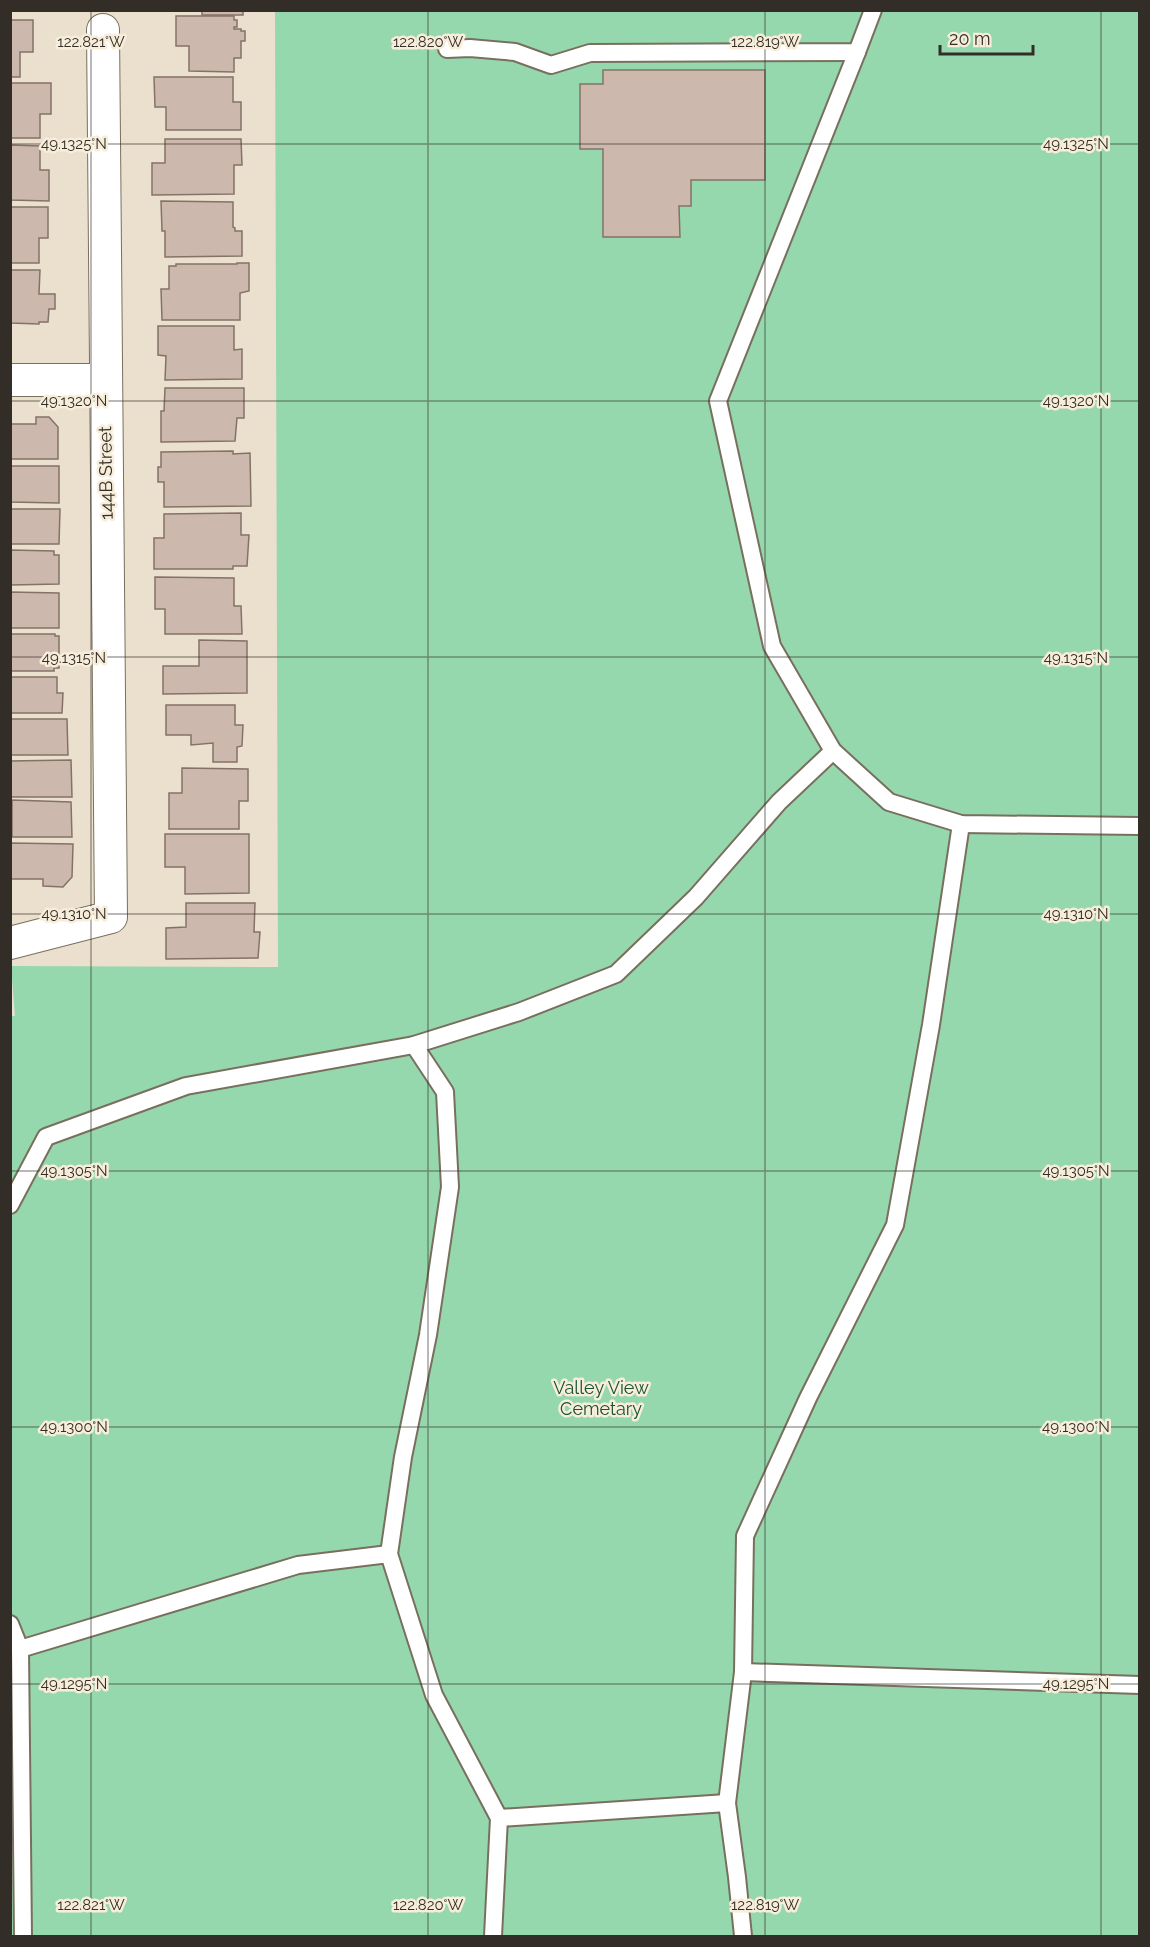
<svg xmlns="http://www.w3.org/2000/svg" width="1150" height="1947" viewBox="0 0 1150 1947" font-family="Raleway,sans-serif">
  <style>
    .green { fill: #96d8ae }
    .building { fill: #cdb8ae; stroke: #847268; stroke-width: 1.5 }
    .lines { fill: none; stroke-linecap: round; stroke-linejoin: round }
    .lane-casing { stroke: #786f5e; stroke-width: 20 }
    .street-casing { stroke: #786f5e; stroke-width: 34 }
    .lane { stroke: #fff; stroke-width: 16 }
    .street { stroke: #fff; stroke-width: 32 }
    .ticks { fill: none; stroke: #322e27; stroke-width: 1.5; stroke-opacity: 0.45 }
    .labels { text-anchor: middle; stroke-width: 5; stroke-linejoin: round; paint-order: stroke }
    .street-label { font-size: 18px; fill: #322e27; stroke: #f7edda }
    .park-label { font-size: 18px; fill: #145433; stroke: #f7edda }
    .ticks-label { font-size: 15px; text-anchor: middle; fill: #322e27; stroke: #f7edda; stroke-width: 5; stroke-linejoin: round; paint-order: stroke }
  </style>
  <rect width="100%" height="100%" fill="#eae0cd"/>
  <polygon class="green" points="275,11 1139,11 1139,1936 11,1936 10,1016 15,1016 11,966 278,967"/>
  <g class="building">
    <rect x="202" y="10" width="41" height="5"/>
    <polygon points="176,16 234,16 234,20 237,20 237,27 234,27 234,29 241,29 241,31 245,31 245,41 241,41 241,58 234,58 234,72 189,71 189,46 176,46"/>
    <polygon points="10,20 33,20 33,52 20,52 20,77 10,77"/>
    <polygon points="603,70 765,70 765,180 691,180 691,206 679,206 680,237 603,237 603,149 580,149 580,84 603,84"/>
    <polygon points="154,77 233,77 233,102 241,102 241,130 166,130 166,107 155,107"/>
    <polygon points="10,83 51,83 51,114 40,114 40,138 10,138"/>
    <polygon points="165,139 241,139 242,165 234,165 234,194 152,195 152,163 165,163"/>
    <polygon points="10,145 40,146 40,170 49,170 49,201 10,200"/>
    <polygon points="161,201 233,202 233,227 235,228 235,231 242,231 242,256 165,257 165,231 162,231"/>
    <polygon points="10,207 48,207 48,238 39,238 39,263 10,263"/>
    <polygon points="237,263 249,263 249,291 240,293 240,320 162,320 161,289 169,289 169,266 176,266 176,264 237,264"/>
    <polygon points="10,270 40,270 39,294 55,294 55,309 49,309 48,322 39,322 39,324 10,323"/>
    <polygon points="158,326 234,326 234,350 242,349 242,379 165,380 166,356 158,355"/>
    <polygon points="165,388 244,388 244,418 237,418 235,441 161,442 161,411 164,411"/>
    <polygon points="36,417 49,417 58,427 58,459 10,459 10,424 36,424"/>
    <polygon points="233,451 233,454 250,453 251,506 164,507 164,482 158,482 158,467 161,467 161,452"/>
    <polygon points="10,466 59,466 59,503 10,502"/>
    <polygon points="10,509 60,509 59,544 10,544"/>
    <polygon points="241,513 241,535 249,535 247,566 233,566 233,569 154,569 154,538 164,538 164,514"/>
    <polygon points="10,550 54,551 54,555 59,555 59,584 10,585"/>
    <polygon points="155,577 234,578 234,606 241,606 242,634 165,634 165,609 155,609"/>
    <polygon points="10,592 59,593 59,628 10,628"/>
    <polygon points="10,634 55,634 55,636 59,636 59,668 54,668 54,671 10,671"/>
    <polygon points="199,640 247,641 247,693 163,694 163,666 199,666"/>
    <polygon points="10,677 57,677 57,693 63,693 62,713 10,713"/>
    <polygon points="166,705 235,705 235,725 243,725 242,746 237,747 237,762 213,762 213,743 191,745 191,735 166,735"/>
    <polygon points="10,719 67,719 68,755 10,755"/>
    <polygon points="71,760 72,797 10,797 10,761"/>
    <polygon points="182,768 248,769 248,801 239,801 239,829 169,829 169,793 182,793"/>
    <polygon points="12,800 71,802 72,837 12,837"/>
    <polygon points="165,834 249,834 249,893 185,894 185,867 165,867"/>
    <polygon points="10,843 73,844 72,877 63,887 43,886 43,879 10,879"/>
    <polygon points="186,903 255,903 254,932 260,932 258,958 166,959 166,928 186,927"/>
  </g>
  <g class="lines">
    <defs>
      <g id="lane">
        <polyline points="447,49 470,48 515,52 551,65 590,53 857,52 873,10"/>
        <polyline points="857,52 718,401 772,646 833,751 889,802 961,824 1140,826"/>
        <polyline points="414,1045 445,1092 450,1187 428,1335 403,1457 389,1554 434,1695 499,1818 493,1936"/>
        <polyline points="10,1205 46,1137 186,1086 414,1045 519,1012 616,974 696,897 779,802 833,751"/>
        <polyline points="10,1624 20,1649 23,1936"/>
        <polyline points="20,1649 298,1565 389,1554"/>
        <polyline points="743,1672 1140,1685"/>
        <polyline points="499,1818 727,1803"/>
        <polyline points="743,1936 737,1877 727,1803 743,1672 745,1536 808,1398 895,1225 931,1025 961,824"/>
      </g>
      <g id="street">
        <polyline points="10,380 105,380"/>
        <polyline points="10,943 111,917 103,30"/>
      </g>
    </defs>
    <use href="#lane" class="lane-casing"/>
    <use href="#street" class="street-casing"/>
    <use href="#lane" class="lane"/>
    <use href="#street" class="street"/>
  </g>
  <path class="ticks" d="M91,10V1936M428,10V1936M765,10V1936M1101,10V1936M10,144H1140M10,401H1140M10,657H1140M10,914H1140M10,1171H1140M10,1427H1140M10,1684H1140"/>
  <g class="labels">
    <g class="street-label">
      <text transform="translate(106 473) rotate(-91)" y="6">144B Street</text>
    </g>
    <g class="park-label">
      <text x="601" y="1394">Valley View<tspan x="601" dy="21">Cemetary</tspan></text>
    </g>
  </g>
  <g class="ticks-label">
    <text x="91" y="47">122.821°W</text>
    <text x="428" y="47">122.820°W</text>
    <text x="765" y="47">122.819°W</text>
    <text x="74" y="149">49.1325°N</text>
    <text x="1076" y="149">49.1325°N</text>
    <text x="74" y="406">49.1320°N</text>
    <text x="1076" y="406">49.1320°N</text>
    <text x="74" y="663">49.1315°N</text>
    <text x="1076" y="663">49.1315°N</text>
    <text x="74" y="919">49.1310°N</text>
    <text x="1076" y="919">49.1310°N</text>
    <text x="74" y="1176">49.1305°N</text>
    <text x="1076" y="1176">49.1305°N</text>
    <text x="74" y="1432">49.1300°N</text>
    <text x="1076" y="1432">49.1300°N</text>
    <text x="74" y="1689">49.1295°N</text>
    <text x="1076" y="1689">49.1295°N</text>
    <text x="91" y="1910">122.821°W</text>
    <text x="428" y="1910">122.820°W</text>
    <text x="765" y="1910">122.819°W</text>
  </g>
  <rect width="1150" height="1947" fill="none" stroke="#322e27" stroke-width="24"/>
  <path d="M940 45v9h93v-9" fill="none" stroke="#322e27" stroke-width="3"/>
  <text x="949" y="45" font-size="18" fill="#322e27" stroke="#f7edda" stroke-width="4.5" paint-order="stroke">20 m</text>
</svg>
